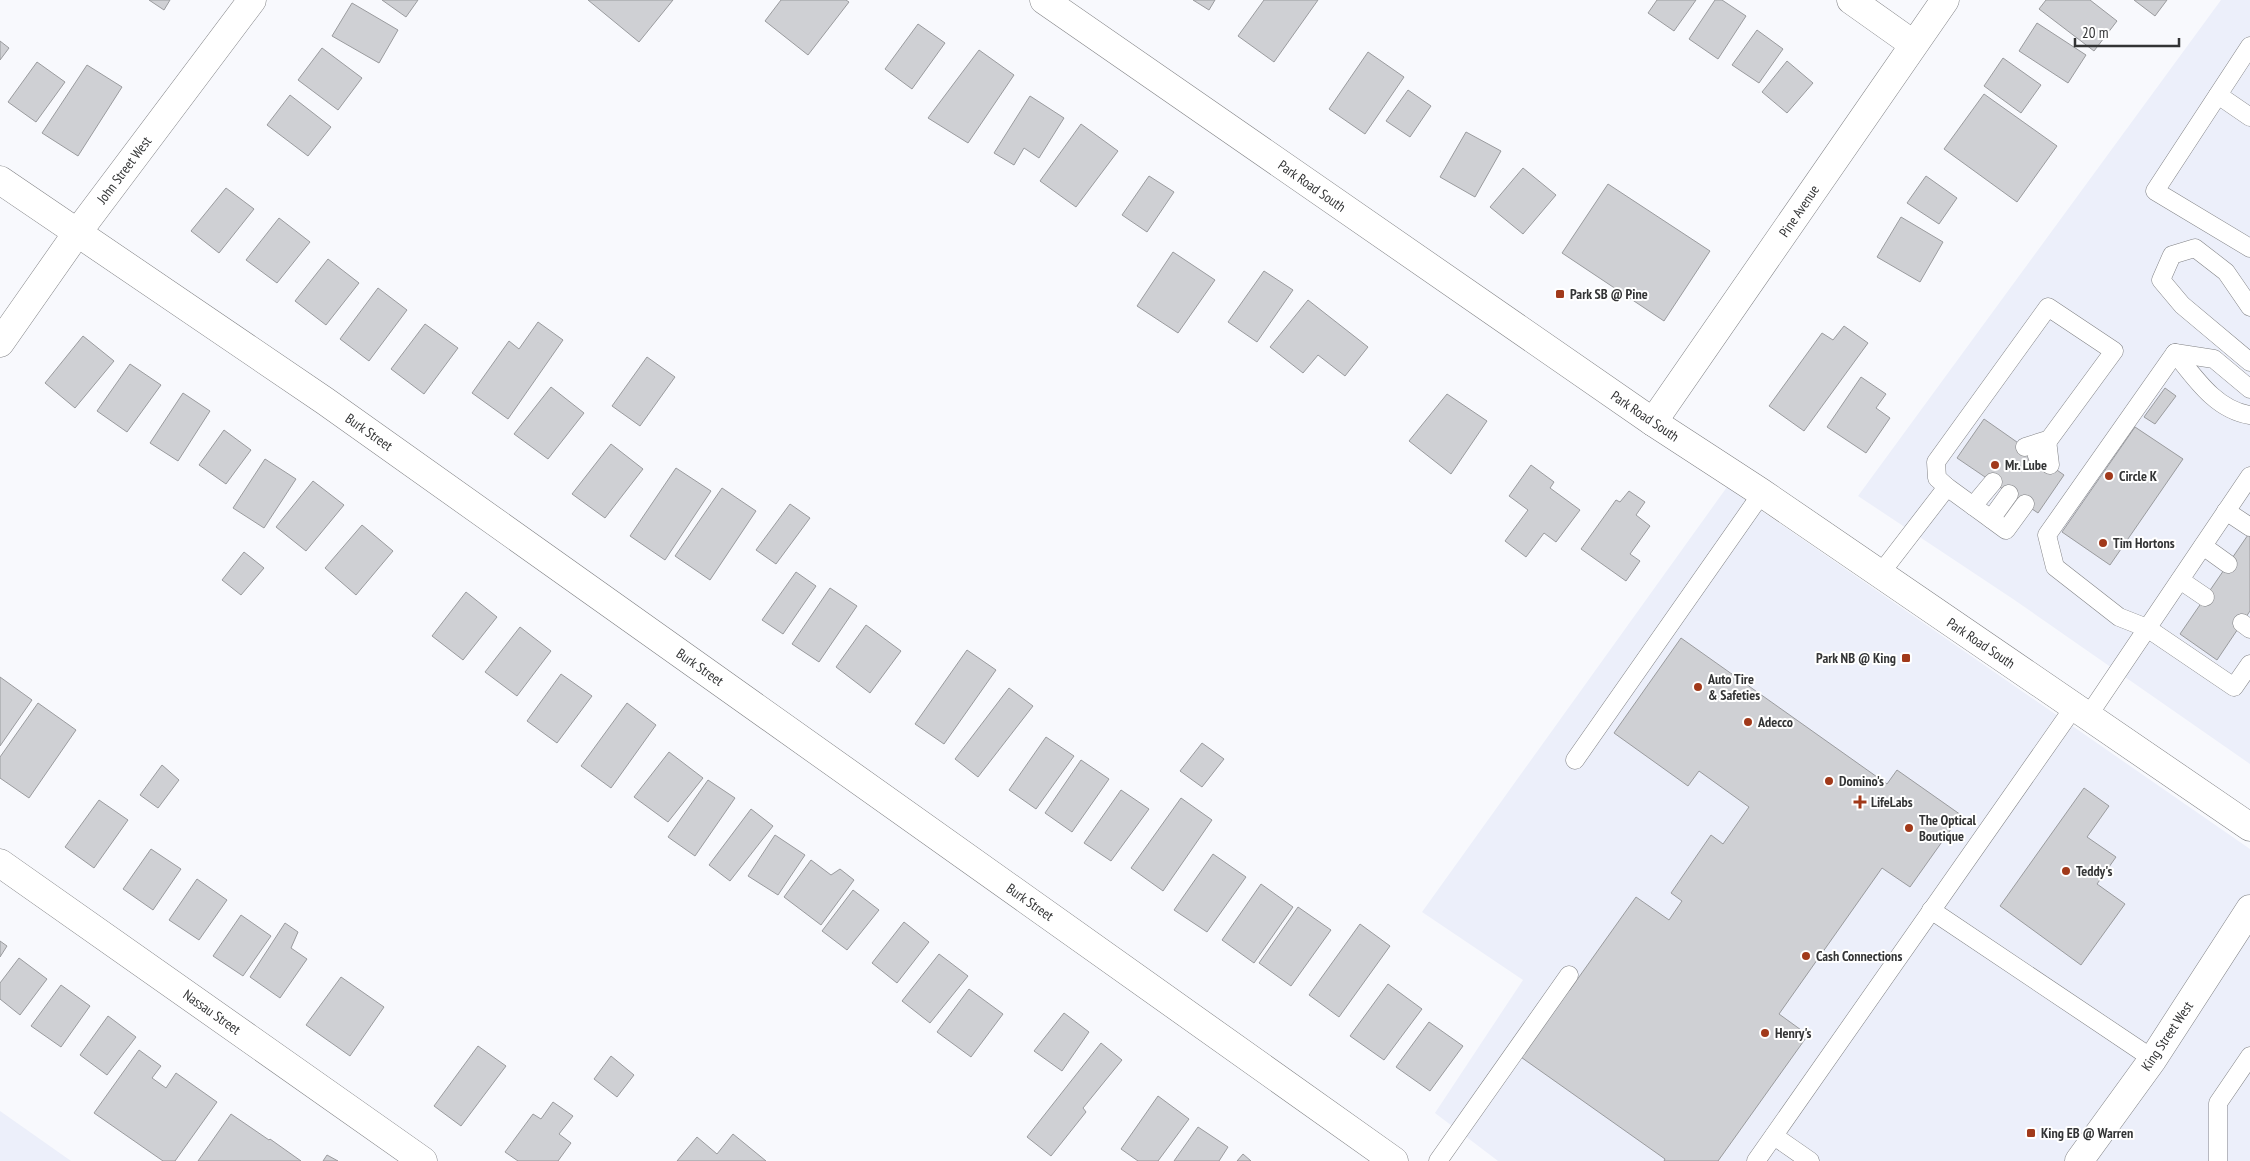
<svg xmlns="http://www.w3.org/2000/svg" width="2250" height="1161" viewBox="0 0 2250 1161" font-family="'PT Sans Narrow',sans-serif">
  <style>
    .built { fill: #eceffa }
    .building { fill: #cfd0d4; stroke: #9a9b9e }
    .lines { fill: none; stroke-linecap: round; stroke-linejoin: round }
    .lane-casing { stroke: #818285; stroke-width: 19 }
    .street-casing { stroke: #818285; stroke-width: 29 }
    .secondary-casing { stroke: #818285; stroke-width: 29 }
    .primary-casing { stroke: #818285; stroke-width: 29 }
    .lane { stroke: #fff; stroke-width: 18 }
    .street { stroke: #fff; stroke-width: 28 }
    .secondary { stroke: #fff; stroke-width: 28 }
    .primary { stroke: #fff; stroke-width: 28 }
    .poi-dot { fill: #a1391a; stroke: #fff; stroke-width: 2 }
    .labels { text-anchor: middle; stroke-width: 4; stroke-linejoin: round; paint-order: stroke }
    .street-label { font-size: 14px; fill: #333435; stroke: #fff }
    .poi-label { font-size: 14px; font-weight: bold; fill: #333435; stroke: #fff; text-anchor: start }
  </style>
  <rect width="100%" height="100%" fill="#f8f9fd"/>
  <g class="built">
    <polygon points="2221,0 2250,0 2250,764 2013,599 1858,496"/>
    <polygon points="1727,487 2250,849 2250,1161 1498,1161 1435,1113 1523,980 1422,912"/>
    <polygon points="0,1111 71,1161 0,1161"/>
  </g>
  <g class="building">
    <polygon points="149,0 170,0 164,10"/>
    <polygon points="382,0 418,0 406,17"/>
    <polygon points="588,0 673,0 639,42"/>
    <polygon points="781,0 846,0 849,2 808,55 765,21"/>
    <polygon points="1193,0 1215,0 1209,10"/>
    <polygon points="1264,0 1318,0 1274,62 1238,36"/>
    <polygon points="1657,0 1696,0 1674,31 1648,13"/>
    <polygon points="1715,0 1722,0 1746,16 1718,59 1689,39"/>
    <polygon points="2046,0 2090,0 2117,21 2094,51 2039,9"/>
    <polygon points="2134,0 2167,0 2155,16"/>
    <polygon points="352,3 398,30 379,63 332,36"/>
    <polygon points="2037,23 2086,55 2068,83 2019,51"/>
    <polygon points="918,24 945,43 912,89 885,69"/>
    <polygon points="1757,30 1783,49 1759,83 1732,65"/>
    <polygon points="0,41 9,48 0,60"/>
    <polygon points="322,48 362,78 338,110 298,80"/>
    <polygon points="979,50 1014,75 968,143 928,118"/>
    <polygon points="1368,52 1404,77 1365,134 1329,109"/>
    <polygon points="2003,58 2041,85 2021,113 1984,86"/>
    <polygon points="1787,61 1813,83 1787,113 1762,92"/>
    <polygon points="37,62 65,82 36,122 8,102"/>
    <polygon points="87,65 122,87 78,156 42,133"/>
    <polygon points="1408,90 1431,106 1410,137 1386,121"/>
    <polygon points="1984,94 2057,146 2017,202 1944,149"/>
    <polygon points="290,95 331,127 308,156 267,125"/>
    <polygon points="1030,96 1064,118 1039,158 1024,148 1014,165 994,153"/>
    <polygon points="1081,124 1118,151 1076,207 1040,181"/>
    <polygon points="1466,132 1501,151 1475,197 1440,177"/>
    <polygon points="1523,168 1556,195 1523,234 1490,207"/>
    <polygon points="1149,176 1174,192 1147,232 1122,215"/>
    <polygon points="1926,176 1957,198 1939,224 1907,203"/>
    <polygon points="1608,184 1710,251 1664,321 1562,253"/>
    <polygon points="226,188 254,209 219,253 191,231"/>
    <polygon points="1901,217 1943,242 1920,282 1877,257"/>
    <polygon points="279,218 310,242 277,283 246,260"/>
    <polygon points="1173,252 1215,280 1178,333 1137,306"/>
    <polygon points="328,259 359,283 326,325 295,301"/>
    <polygon points="1264,271 1293,290 1257,342 1228,322"/>
    <polygon points="378,288 407,310 369,361 340,339"/>
    <polygon points="1308,300 1368,347 1345,376 1318,355 1303,373 1270,347"/>
    <polygon points="538,322 563,340 508,419 472,393 509,341 519,349"/>
    <polygon points="425,324 458,348 424,394 391,369"/>
    <polygon points="1844,326 1868,343 1804,431 1769,406 1822,333 1833,340"/>
    <polygon points="83,336 114,361 75,408 45,383"/>
    <polygon points="647,357 675,377 640,426 612,406"/>
    <polygon points="130,364 161,385 127,432 97,411"/>
    <polygon points="1861,377 1886,394 1876,408 1890,418 1866,453 1827,427"/>
    <polygon points="551,387 584,413 548,459 514,434"/>
    <polygon points="2165,388 2176,396 2155,424 2144,417"/>
    <polygon points="183,393 210,411 178,461 150,443"/>
    <polygon points="1447,394 1487,421 1451,474 1409,441"/>
    <polygon points="1984,419 2064,475 2038,513 1957,458"/>
    <polygon points="2135,427 2183,459 2110,565 2062,532"/>
    <polygon points="224,430 251,450 226,484 199,465"/>
    <polygon points="611,444 643,469 605,518 572,494"/>
    <polygon points="265,459 296,479 264,528 233,508"/>
    <polygon points="1531,465 1554,482 1550,488 1580,510 1556,542 1544,533 1526,557 1505,541 1528,510 1509,496"/>
    <polygon points="676,468 711,491 665,560 630,536"/>
    <polygon points="313,481 344,505 306,551 276,527"/>
    <polygon points="722,488 756,511 710,580 675,556"/>
    <polygon points="1629,491 1645,502 1636,515 1650,526 1630,554 1640,561 1626,581 1581,549 1616,500 1620,502"/>
    <polygon points="790,504 810,518 776,564 756,550"/>
    <polygon points="362,525 393,551 356,595 325,568"/>
    <polygon points="2250,532 2250,611 2217,660 2180,634"/>
    <polygon points="244,552 264,568 241,595 222,580"/>
    <polygon points="796,572 816,586 783,634 762,620"/>
    <polygon points="830,588 857,606 819,662 792,644"/>
    <polygon points="466,592 497,617 463,660 432,636"/>
    <polygon points="866,625 901,651 870,693 836,667"/>
    <polygon points="520,627 551,651 517,696 485,672"/>
    <polygon points="1681,638 1887,784 1897,770 1961,815 1910,887 1882,868 1779,1014 1808,1035 1718,1161 1664,1161 1665,1159 1518,1055 1565,988 1569,991 1636,897 1669,920 1682,901 1671,893 1711,835 1723,844 1749,807 1699,771 1688,786 1614,733"/>
    <polygon points="967,650 996,670 944,744 915,724"/>
    <polygon points="561,674 592,696 557,743 527,721"/>
    <polygon points="0,677 32,700 0,746"/>
    <polygon points="1009,688 1033,706 978,777 955,759"/>
    <polygon points="38,703 76,730 29,798 0,778 0,757"/>
    <polygon points="627,703 656,725 611,788 581,766"/>
    <polygon points="1046,737 1074,756 1036,809 1009,790"/>
    <polygon points="1202,743 1224,759 1202,787 1180,771"/>
    <polygon points="669,752 703,778 668,822 634,797"/>
    <polygon points="1081,760 1109,779 1072,832 1045,813"/>
    <polygon points="162,765 179,780 158,808 140,795"/>
    <polygon points="708,780 735,798 695,856 668,837"/>
    <polygon points="2084,788 2109,806 2087,837 2116,857 2097,884 2125,904 2081,965 2000,906"/>
    <polygon points="1121,790 1149,809 1111,861 1084,843"/>
    <polygon points="1181,798 1212,820 1163,891 1131,868"/>
    <polygon points="99,800 128,820 94,868 65,847"/>
    <polygon points="751,809 773,826 730,881 709,865"/>
    <polygon points="775,835 805,855 778,895 748,876"/>
    <polygon points="151,849 181,869 153,910 123,889"/>
    <polygon points="1213,854 1246,877 1207,932 1174,910"/>
    <polygon points="811,860 831,875 840,869 854,880 821,925 784,897"/>
    <polygon points="197,879 227,900 199,940 169,920"/>
    <polygon points="1261,884 1293,907 1254,963 1222,940"/>
    <polygon points="853,890 879,910 847,950 822,931"/>
    <polygon points="1298,907 1331,930 1291,986 1259,963"/>
    <polygon points="241,915 271,936 243,976 213,956"/>
    <polygon points="904,922 929,942 897,983 872,963"/>
    <polygon points="285,923 298,932 291,948 307,959 280,998 250,977"/>
    <polygon points="1360,924 1390,946 1339,1017 1309,995"/>
    <polygon points="0,941 7,946 0,957"/>
    <polygon points="939,954 968,976 930,1023 902,1001"/>
    <polygon points="19,958 47,979 20,1015 0,999 0,983"/>
    <polygon points="341,977 384,1007 350,1056 306,1025"/>
    <polygon points="1388,984 1422,1009 1384,1060 1350,1036"/>
    <polygon points="61,985 90,1006 61,1047 31,1026"/>
    <polygon points="969,989 1003,1014 971,1057 937,1032"/>
    <polygon points="1064,1013 1089,1032 1062,1071 1034,1051"/>
    <polygon points="108,1016 136,1037 107,1075 80,1055"/>
    <polygon points="1429,1022 1463,1046 1430,1091 1396,1067"/>
    <polygon points="1101,1043 1122,1060 1083,1108 1086,1112 1051,1156 1027,1137"/>
    <polygon points="478,1046 506,1066 461,1126 434,1106"/>
    <polygon points="139,1050 161,1066 152,1078 166,1088 176,1073 217,1102 175,1161 163,1161 94,1113"/>
    <polygon points="611,1056 634,1075 617,1097 594,1079"/>
    <polygon points="1158,1096 1189,1119 1158,1161 1138,1161 1121,1149"/>
    <polygon points="553,1102 573,1116 559,1134 571,1143 558,1161 518,1161 505,1152 533,1114 541,1119"/>
    <polygon points="231,1114 269,1140 270,1139 301,1161 198,1161"/>
    <polygon points="1198,1127 1228,1147 1219,1161 1174,1161"/>
    <polygon points="733,1134 766,1161 677,1161 697,1137 717,1154"/>
    <polygon points="1243,1154 1251,1161 1237,1161"/>
    <polygon points="327,1155 338,1161 323,1161"/>
  </g>
  <g class="lines">
    <defs>
      <g id="lane">
        <polyline points="2250,46 2155,191 2250,248"/>
        <polyline points="2218,95 2250,117"/>
        <polyline points="2250,307 2226,272 2195,248 2172,255 2161,280 2182,305 2250,362"/>
        <path d="M2175,353C2195,378 2216,410 2250,415"/>
        <polyline points="2250,389 2214,359 2175,353 2047,535 2055,567 2119,617 2147,628 2234,687 2250,664"/>
        <polyline points="2025,447 2047,440 2050,465"/>
        <polyline points="2009,494 1991,519 1947,487 1937,478 1936,462 2048,307 2114,351 2037,456"/>
        <polyline points="1973,506 1993,482"/>
        <polyline points="2226,511 2250,527"/>
        <polyline points="1991,519 2006,530 2025,504"/>
        <polyline points="2203,546 2228,564"/>
        <polyline points="1880,574 1947,487"/>
        <polyline points="2180,580 2205,597"/>
        <polyline points="2242,623 2250,629"/>
        <polyline points="2088,716 2250,476"/>
        <polyline points="1575,760 1762,493"/>
        <polyline points="1931,910 2153,1059"/>
        <polyline points="1774,1136 1810,1161"/>
        <polyline points="1438,1161 1569,975"/>
        <polyline points="1756,1161 2074,707"/>
        <polyline points="2218,1161 2218,1103 2250,1056"/>
      </g>
      <g id="street">
        <polyline points="1851,0 1913,44"/>
        <polyline points="0,180 325,401 1394,1161"/>
        <polyline points="1653,422 1945,0"/>
        <polyline points="0,863 423,1161"/>
      </g>
      <g id="secondary">
        <polyline points="1044,0 1653,422 1762,493 2250,827"/>
        <polyline points="0,343 77,233 252,0"/>
      </g>
      <polyline id="primary" points="2079,1161 2153,1059 2250,909"/>
    </defs>
    <use href="#lane" class="lane-casing"/>
    <use href="#street" class="street-casing"/>
    <use href="#secondary" class="secondary-casing"/>
    <use href="#primary" class="primary-casing"/>
    <use href="#lane" class="lane"/>
    <use href="#street" class="street"/>
    <use href="#secondary" class="secondary"/>
    <use href="#primary" class="primary"/>
  </g>
  <g class="poi-dot">
    <rect x="1555" y="289" width="10" height="10" rx="2.5"/>
    <circle cx="1995" cy="465" r="5"/>
    <circle cx="2109" cy="476" r="5"/>
    <circle cx="2103" cy="543" r="5"/>
    <rect x="1901" y="653" width="10" height="10" rx="2.5"/>
    <circle cx="1698" cy="687" r="5"/>
    <circle cx="1748" cy="722" r="5"/>
    <circle cx="1829" cy="781" r="5"/>
    <path d="M1857.5 794.5h5v5h5v5h-5v5h-5v-5h-5v-5h5z"/>
    <circle cx="1909" cy="828" r="5"/>
    <circle cx="2066" cy="871" r="5"/>
    <circle cx="1806" cy="956" r="5"/>
    <circle cx="1765" cy="1033" r="5"/>
    <rect x="2026" y="1128" width="10" height="10" rx="2.5"/>
  </g>
  <g class="labels">
    <g class="street-label">
      <text transform="translate(124 170) rotate(-53)" y="5">John Street West</text>
      <text transform="translate(1312 186) rotate(35)" y="5">Park Road South</text>
      <text transform="translate(1799 211) rotate(-56)" y="5">Pine Avenue</text>
      <text transform="translate(1645 416) rotate(34)" y="5">Park Road South</text>
      <text transform="translate(369 432) rotate(35)" y="5">Burk Street</text>
      <text transform="translate(1981 643) rotate(34)" y="5">Park Road South</text>
      <text transform="translate(700 667) rotate(35)" y="5">Burk Street</text>
      <text transform="translate(1030 902) rotate(35)" y="5">Burk Street</text>
      <text transform="translate(212 1012) rotate(35)" y="5">Nassau Street</text>
      <text transform="translate(2167 1036) rotate(-56)" y="5">King Street West</text>
    </g>
    <g class="poi-label">
      <text x="1570" y="299">Park SB @ Pine</text>
      <text x="2005" y="470">Mr. Lube</text>
      <text x="2119" y="481">Circle K</text>
      <text x="2113" y="548">Tim Hortons</text>
      <text x="1896" y="663" text-anchor="end">Park NB @ King</text>
      <text x="1708" y="684">Auto Tire<tspan x="1708" dy="16">&amp; Safeties</tspan></text>
      <text x="1758" y="727">Adecco</text>
      <text x="1839" y="786">Domino's</text>
      <text x="1871" y="807">LifeLabs</text>
      <text x="1919" y="825">The Optical<tspan x="1919" dy="16">Boutique</tspan></text>
      <text x="2076" y="876">Teddy's</text>
      <text x="1816" y="961">Cash Connections</text>
      <text x="1775" y="1038">Henry's</text>
      <text x="2041" y="1138">King EB @ Warren</text>
    </g>
  </g>
  <path d="M2075 38v8h104v-8" fill="none" stroke="#333435" stroke-width="2.5"/>
  <text x="2082" y="38" font-size="15" fill="#333435" stroke="#ffffff" stroke-width="4" paint-order="stroke">20 m</text>
</svg>
